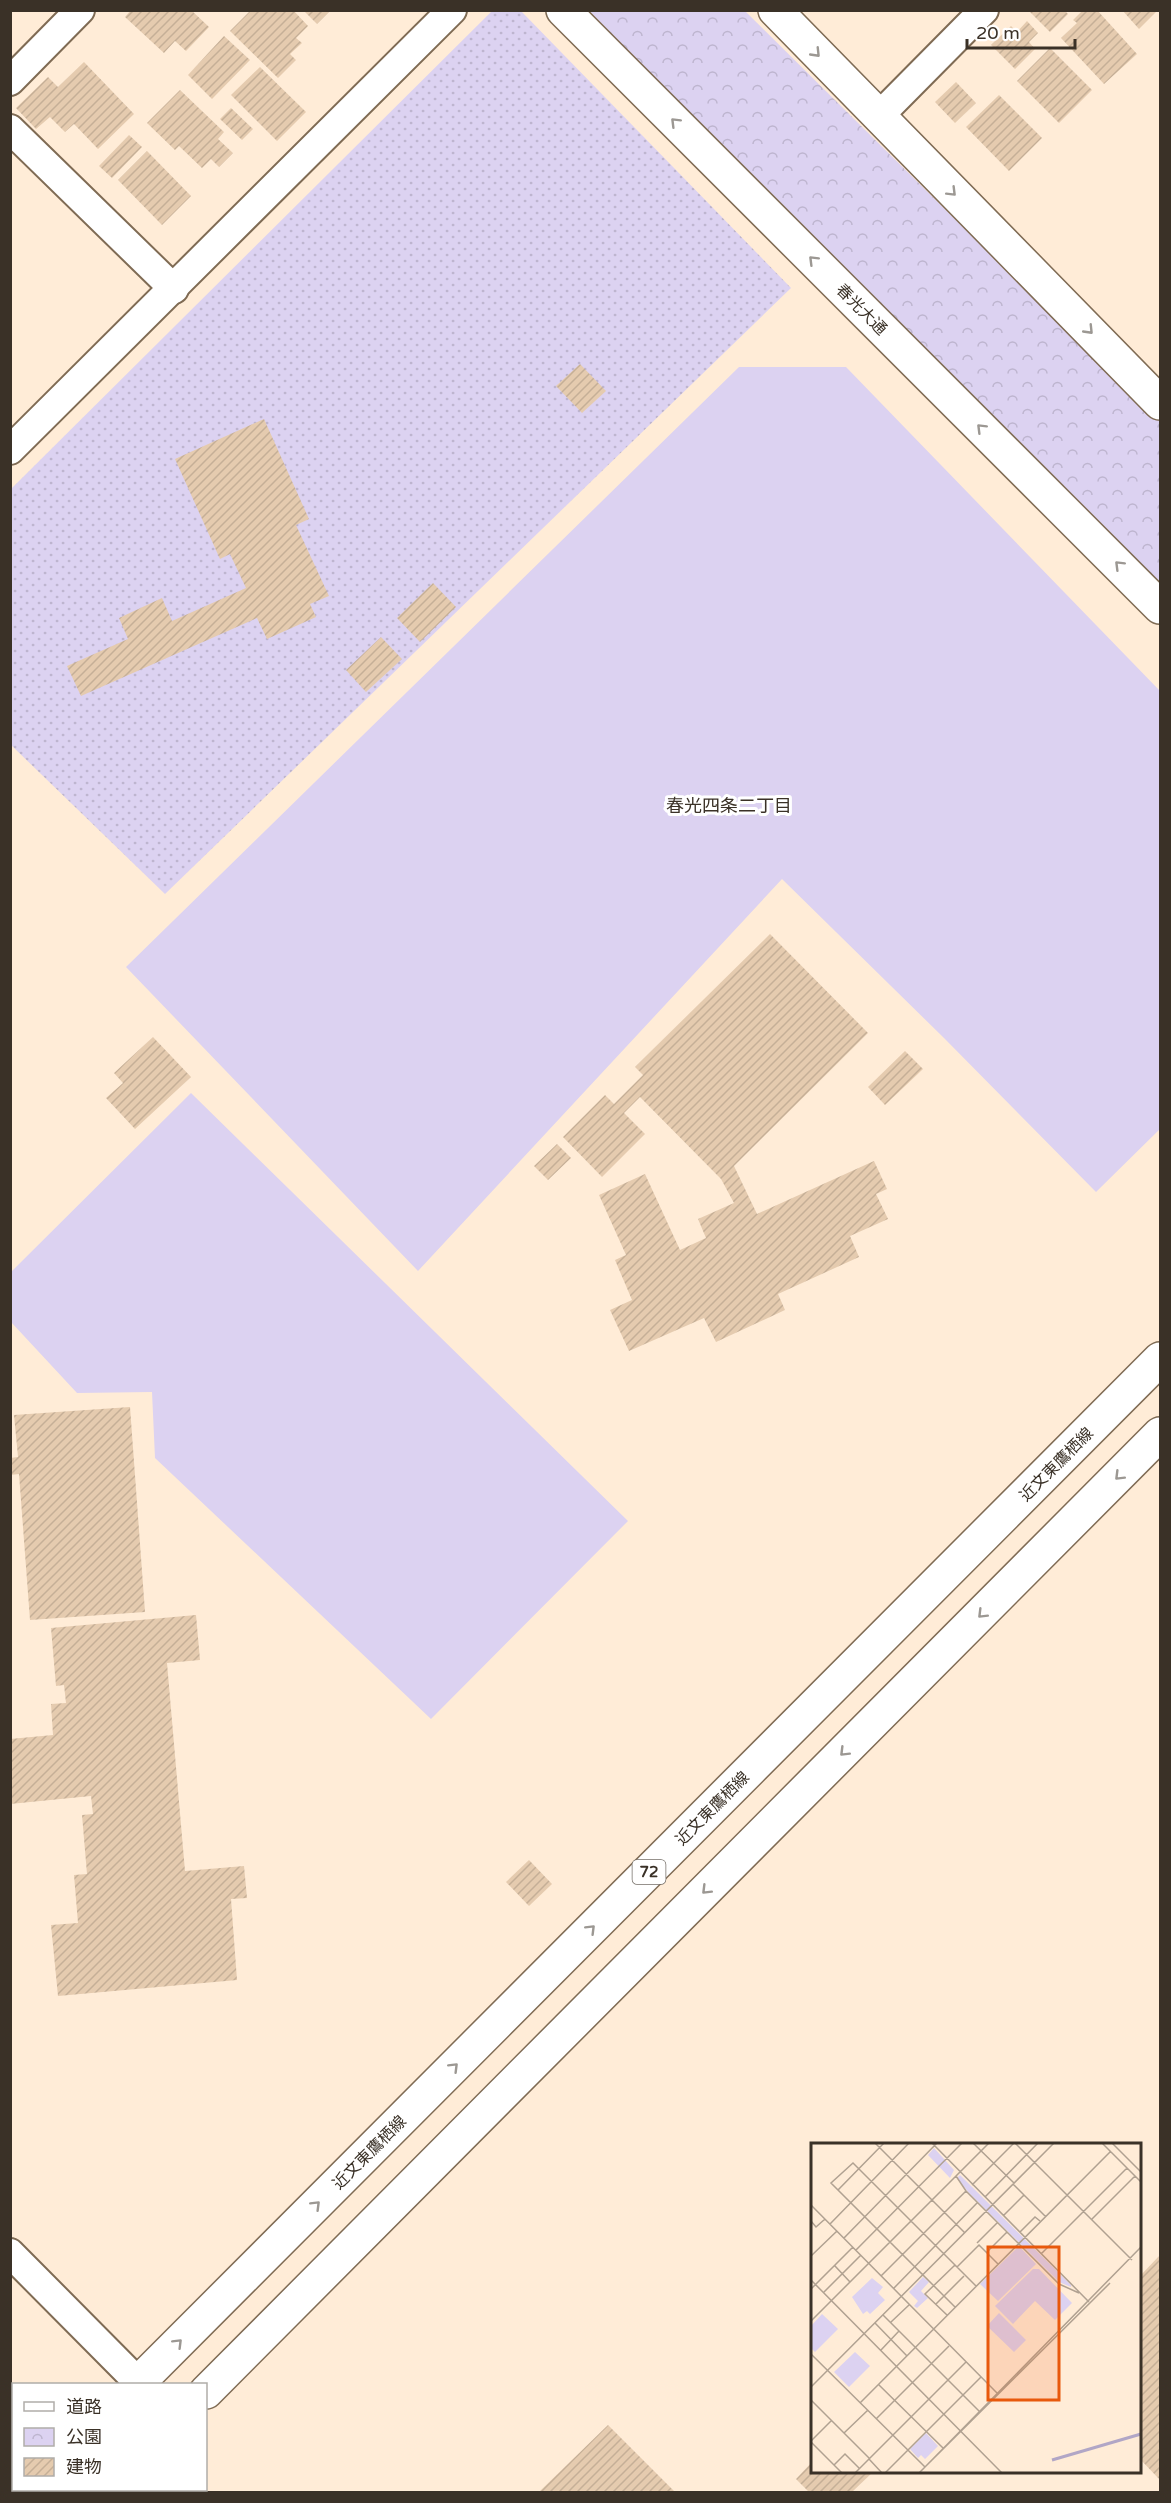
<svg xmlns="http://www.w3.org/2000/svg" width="1171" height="2503" viewBox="0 0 1171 2503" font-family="'Varela Round','Noto Sans JP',sans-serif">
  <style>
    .grass { fill: url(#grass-dots) }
    .park { fill: url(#park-crowns) }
    .pitch { fill: #dcd2f1 }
    .building { fill: url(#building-hatch) }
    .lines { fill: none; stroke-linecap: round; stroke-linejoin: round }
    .minor-casing { stroke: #7f6b54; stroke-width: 32 }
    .tertiary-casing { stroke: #7f6b54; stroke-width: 36 }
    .primary-casing { stroke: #7f6b54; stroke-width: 36 }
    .minor { stroke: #fff; stroke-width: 28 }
    .tertiary { stroke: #fff; stroke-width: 33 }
    .primary { stroke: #fff; stroke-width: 33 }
    .oneway { stroke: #9c9893 }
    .labels { text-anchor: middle; stroke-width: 6; stroke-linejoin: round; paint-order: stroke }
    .shield { fill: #fff; stroke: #756f68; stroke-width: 1.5 }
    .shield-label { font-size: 15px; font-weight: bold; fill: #3a3127 }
    .street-label { font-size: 16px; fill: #3a3127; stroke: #fff }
    .neighbourhood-label { font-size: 18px; fill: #3a3127; stroke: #fff }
    .inset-river { fill: none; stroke: #b1a6c6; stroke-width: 3 }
    .inset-road { fill: none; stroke: #b0a191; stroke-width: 1.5 }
    .view { fill: #e8590c; fill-opacity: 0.15; stroke: #e8590c; stroke-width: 3 }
    .inset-edge { fill: none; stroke: #3a3127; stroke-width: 3 }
  </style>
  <defs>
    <pattern id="grass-dots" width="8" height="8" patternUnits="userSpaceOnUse" patternTransform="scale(1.5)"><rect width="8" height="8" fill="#dcd2f1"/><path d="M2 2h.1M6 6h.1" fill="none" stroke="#beb5cf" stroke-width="1.8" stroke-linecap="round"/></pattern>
    <pattern id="park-crowns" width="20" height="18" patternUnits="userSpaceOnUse" patternTransform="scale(1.5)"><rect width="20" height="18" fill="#dcd2f1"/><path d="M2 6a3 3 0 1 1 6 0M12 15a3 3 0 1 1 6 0" fill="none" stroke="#beb5cf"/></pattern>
    <pattern id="building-hatch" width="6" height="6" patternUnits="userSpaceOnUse" patternTransform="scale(1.5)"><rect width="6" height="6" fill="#e5cbaf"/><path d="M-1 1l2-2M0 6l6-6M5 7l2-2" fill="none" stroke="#c5af97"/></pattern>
  </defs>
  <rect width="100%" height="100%" fill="#ffecd7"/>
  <polygon class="grass" points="492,11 521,11 791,288 165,894 11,745 10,490"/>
  <polygon class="park" points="586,11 745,11 1160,422 1160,584"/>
  <g class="pitch">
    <polygon points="739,367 846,367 1160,691 1160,1129 1096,1192 944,1038 782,879 418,1271 126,967"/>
    <polygon points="191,1093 628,1521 431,1719 155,1458 152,1392 77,1393 11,1322 11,1272"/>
  </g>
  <g class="building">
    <polygon points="131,10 191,10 209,27 186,51 175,41 164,53 125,17"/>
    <polygon points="251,10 293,10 308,26 296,38 302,43 290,54 296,60 278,78 230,31"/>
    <polygon points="303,10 331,10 317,24"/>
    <polygon points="1028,10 1064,10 1068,14 1050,32"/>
    <polygon points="1083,10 1097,10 1137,54 1104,84 1061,38 1077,23 1073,20"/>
    <polygon points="1122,10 1158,10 1139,29"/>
    <polygon points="1027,21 1038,33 1029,42 1035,49 1015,69 991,45 1011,26 1017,32"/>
    <polygon points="224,36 250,60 212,99 188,75"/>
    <polygon points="1050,48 1092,90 1059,123 1017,81"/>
    <polygon points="84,62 134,114 98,149 74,124 65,132 50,117 36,129 16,108 48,77 58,87"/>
    <polygon points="260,67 306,112 277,141 231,95"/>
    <polygon points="956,82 976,103 955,123 935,102"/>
    <polygon points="180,90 224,132 218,139 233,153 219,167 211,159 202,168 179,146 175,150 147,123"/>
    <polygon points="999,95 1042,138 1009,171 966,127"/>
    <polygon points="231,108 253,129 242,140 220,119"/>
    <polygon points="129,135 142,147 112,178 99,166"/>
    <polygon points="147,151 191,196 162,225 118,180"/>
    <polygon points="580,364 606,391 582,413 556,386"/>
    <polygon points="264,419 309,519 296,525 329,596 310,604 316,617 267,639 257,618 81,696 67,666 128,639 119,618 162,598 172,621 246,588 230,554 220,559 175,459"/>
    <polygon points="433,583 456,607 420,642 397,618"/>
    <polygon points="381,637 402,659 366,692 346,670"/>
    <polygon points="770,934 868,1033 734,1166 757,1214 874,1161 887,1189 876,1194 888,1219 850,1236 859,1257 778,1294 785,1310 716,1342 704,1318 629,1351 610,1310 632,1300 615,1260 626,1255 599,1195 645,1174 680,1250 706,1238 698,1219 734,1203 721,1179 640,1097 624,1113 645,1134 602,1177 563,1137 605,1095 614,1104 643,1075 635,1067"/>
    <polygon points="153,1037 191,1077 135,1129 106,1098 123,1083 114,1073"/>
    <polygon points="905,1051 923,1069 885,1105 868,1087"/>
    <polygon points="557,1144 571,1158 548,1180 534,1166"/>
    <polygon points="130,1407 145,1612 30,1620 19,1474 10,1475 10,1458 18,1457 14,1415"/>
    <polygon points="196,1615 200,1660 167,1663 185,1871 244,1866 247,1898 231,1899 237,1980 58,1996 51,1925 78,1923 74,1875 87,1874 82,1815 93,1814 91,1796 10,1804 10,1739 53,1735 51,1704 66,1703 64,1685 56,1686 51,1628"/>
    <polygon points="529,1860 552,1884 529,1906 506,1882"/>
    <polygon points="1160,2255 1160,2480 1140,2459 1140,2276"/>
    <polygon points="608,2425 675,2492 539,2492"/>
    <polygon points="812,2462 812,2472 873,2472 852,2492 809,2492 796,2479"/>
  </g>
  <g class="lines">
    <defs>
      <g id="minor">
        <polyline points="10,81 80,10"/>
        <polyline points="878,117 984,10"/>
        <polyline points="10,129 174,289"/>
        <polyline points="10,450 452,10"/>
        <polyline points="10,2253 140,2384"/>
      </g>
      <g id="tertiary">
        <polyline points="563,10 1160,607"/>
        <polyline points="775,10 1160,403"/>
      </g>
      <g id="primary">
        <polyline points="137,2384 1160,1359"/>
        <polyline points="206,2392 1160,1434"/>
        <polyline points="30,2492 33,2490"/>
        <polyline points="106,2492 109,2490"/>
      </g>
    </defs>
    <use href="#minor" class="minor-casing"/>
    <use href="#tertiary" class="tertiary-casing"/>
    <use href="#primary" class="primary-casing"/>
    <use href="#minor" class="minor"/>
    <use href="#tertiary" class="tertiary"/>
    <use href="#primary" class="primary"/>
  </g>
  <defs><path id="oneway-chevron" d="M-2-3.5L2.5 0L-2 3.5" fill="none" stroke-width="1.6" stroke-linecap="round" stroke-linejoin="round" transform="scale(1.5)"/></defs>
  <g class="oneway">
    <use href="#oneway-chevron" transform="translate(816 53) rotate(46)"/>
    <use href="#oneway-chevron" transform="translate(675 122) rotate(-135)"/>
    <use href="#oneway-chevron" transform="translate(952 192) rotate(45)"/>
    <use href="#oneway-chevron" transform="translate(813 260) rotate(-135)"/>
    <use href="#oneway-chevron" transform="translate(1089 330) rotate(46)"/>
    <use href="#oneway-chevron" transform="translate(981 428) rotate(-135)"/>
    <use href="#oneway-chevron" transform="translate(1119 565) rotate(-135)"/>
    <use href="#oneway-chevron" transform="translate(1119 1476) rotate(135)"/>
    <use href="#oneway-chevron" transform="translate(982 1614) rotate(135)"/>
    <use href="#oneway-chevron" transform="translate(844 1752) rotate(135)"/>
    <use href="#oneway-chevron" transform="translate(706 1890) rotate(135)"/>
    <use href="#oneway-chevron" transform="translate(591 1929) rotate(-45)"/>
    <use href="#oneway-chevron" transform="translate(454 2067) rotate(-45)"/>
    <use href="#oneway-chevron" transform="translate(316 2205) rotate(-45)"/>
    <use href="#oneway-chevron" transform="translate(178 2343) rotate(-45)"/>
  </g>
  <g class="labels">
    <rect class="shield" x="632.5" y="1860" width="33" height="24" rx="4.5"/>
    <g class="shield-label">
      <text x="649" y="1877">72</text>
    </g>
    <g class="street-label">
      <text transform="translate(862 309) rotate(45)" y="6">春光大通</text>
      <text transform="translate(1056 1464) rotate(-45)" y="6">近文東鷹栖線</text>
      <text transform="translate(712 1808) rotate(-45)" y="6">近文東鷹栖線</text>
      <text transform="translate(369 2152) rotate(-45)" y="6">近文東鷹栖線</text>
    </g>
    <g class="neighbourhood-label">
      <text x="729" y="812">春光四条二丁目</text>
    </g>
  </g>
  <g transform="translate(811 2143)">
    <rect width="330" height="330" fill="#ffecd7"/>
    <path d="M208,103L225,121L187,158L169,141Z" fill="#dcd2f1"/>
    <path d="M123,5L143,27L139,35L117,12ZM149,32L260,142V144L248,139L158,50L146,35ZM112,134L118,139L110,148L117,155L106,165L103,163L107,158L98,149ZM115,290L127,303L114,316L110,312L107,315L99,306Z" fill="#dcd2f1"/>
    <path d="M222,126H228L261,160L244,177L224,158L202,181L184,163ZM61,135L72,144L67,150L74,157L59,171L56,168L52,171L41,154ZM188,170L215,197L203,209L176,183ZM11,171L27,186L4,209L0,205V183ZM44,209L59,223L38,244L23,229Z" fill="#dcd2f1"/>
    <path class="inset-river" d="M241,317L330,291"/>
    <path class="inset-road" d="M64,0L154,90M121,0L278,159M162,0L203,40M204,0L321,117M291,0L330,39M301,0L330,29M145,33L155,48L248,141L268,150M202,41L235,74M161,42L203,0M27,47L73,0M174,54L227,0M0,62L186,250M192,73L213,52M281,76L324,33M0,78L5,84L14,76M19,81L98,0M209,89L224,74L229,78M33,95L126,0M166,100L186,80M45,107L151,0M176,109L196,89M230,111L316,25M0,113L26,88M24,123L39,139M146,124L168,102L187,121M70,133L155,48M0,137L191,330M83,145L166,60M0,146L42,104M13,149L50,112M125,161L153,133M144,164L20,40L42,20L165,143M72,172L168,268M136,172L114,151L144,122M0,178L178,0M80,179L98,162M64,180L96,213M70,207L88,188M0,211L114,324L108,330M67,241L132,305M0,244L243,0M0,257L58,315M49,260L300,8M65,276L138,203M33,290L57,267M0,298L20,278M0,299L31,330M58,316L71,330M23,322L34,311L48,325M116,322L299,140M114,324L330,104M44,330L155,219M74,330L170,234"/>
    <path class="view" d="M177,104H248V257H177Z"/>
    <rect width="330" height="330" class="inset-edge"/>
  </g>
  <rect width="1171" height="2503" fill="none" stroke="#3a3127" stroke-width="24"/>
  <rect x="12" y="2383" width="195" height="108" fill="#ffffff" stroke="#b0ada9" stroke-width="1.5"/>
  <rect x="24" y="2402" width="30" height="9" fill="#ffffff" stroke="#b0ada9" stroke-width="1.5"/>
  <text x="66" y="2413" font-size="18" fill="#3a3127">道路</text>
  <rect x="24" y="2428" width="30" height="18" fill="url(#park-crowns)" stroke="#b0ada9" stroke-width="1.5"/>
  <text x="66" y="2443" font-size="18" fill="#3a3127">公園</text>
  <rect x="24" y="2458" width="30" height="18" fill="url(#building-hatch)" stroke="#b0ada9" stroke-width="1.5"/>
  <text x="66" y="2473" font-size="18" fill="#3a3127">建物</text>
  <path d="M967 39v9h108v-9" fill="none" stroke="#3a3127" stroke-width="3"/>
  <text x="976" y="39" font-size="18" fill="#3a3127" stroke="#ffffff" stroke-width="4.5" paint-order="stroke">20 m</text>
</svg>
